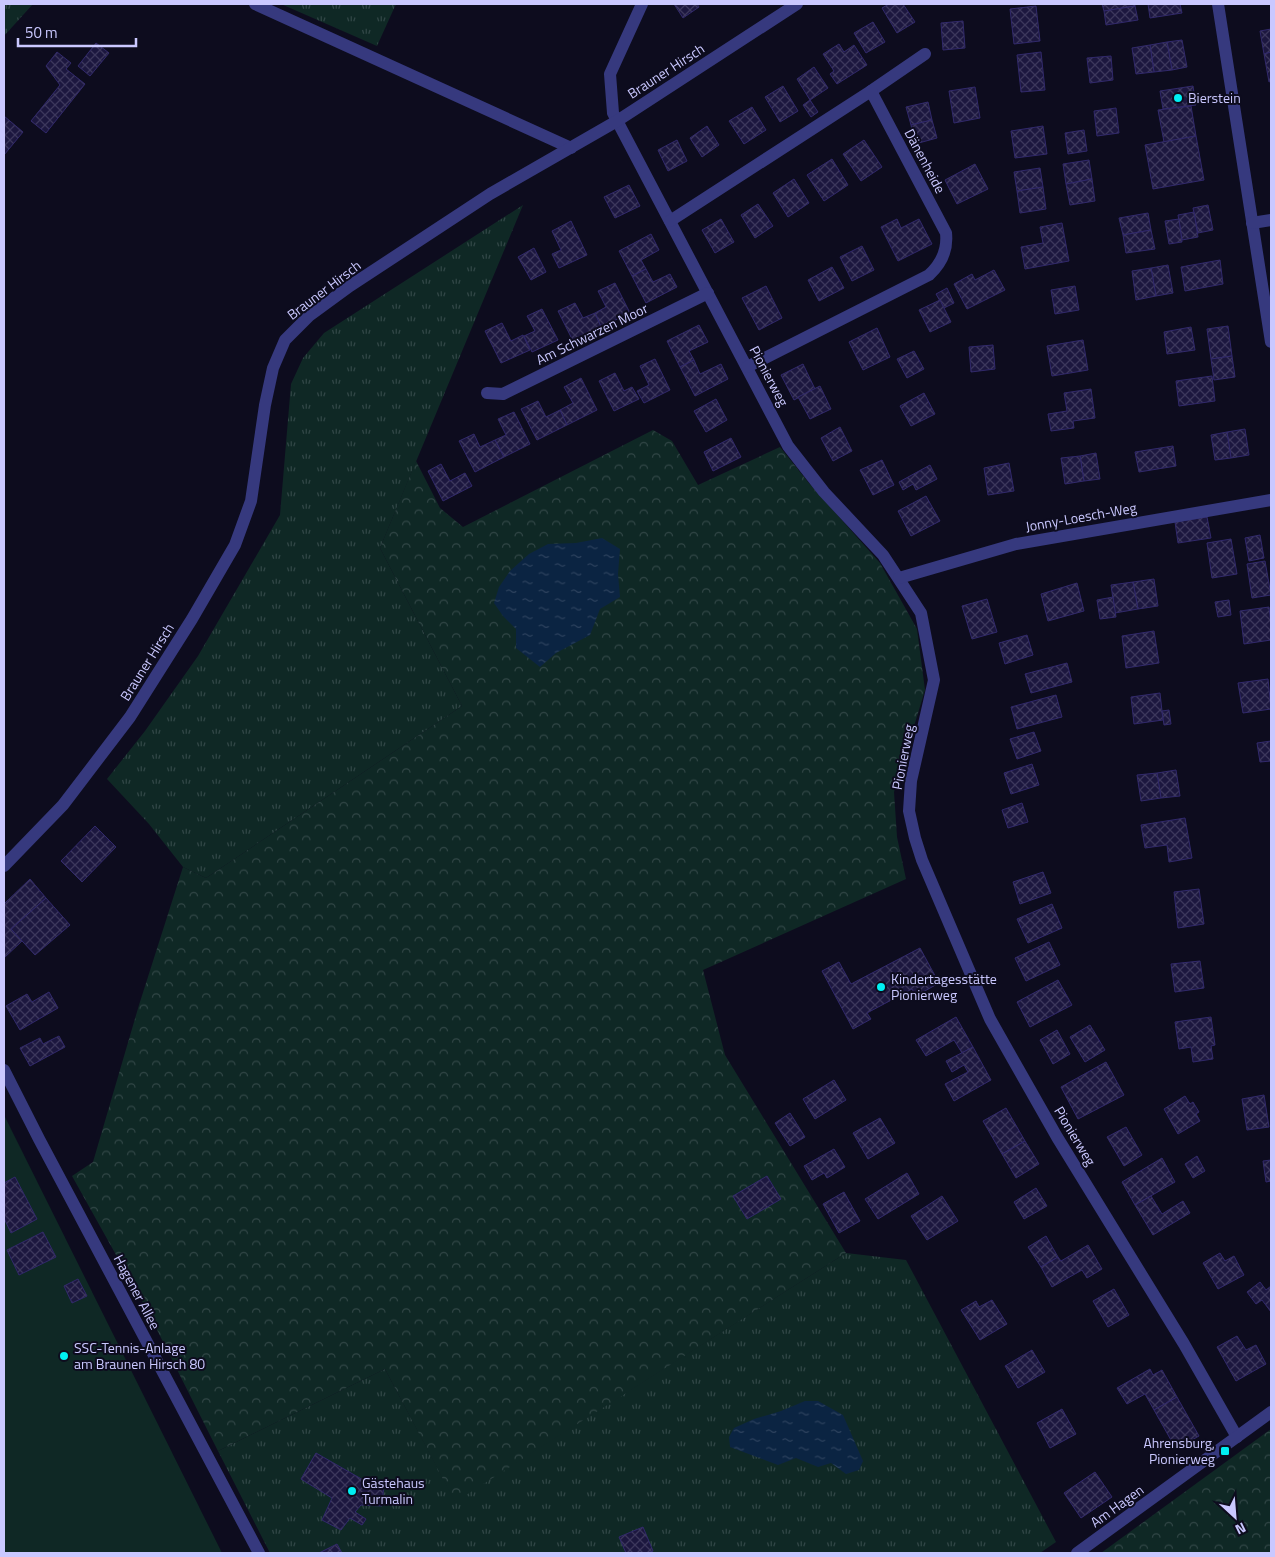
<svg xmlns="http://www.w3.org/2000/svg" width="1275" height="1557" viewBox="0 0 1275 1557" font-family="'Titillium Web',sans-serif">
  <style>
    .grass { fill: url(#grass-tufts) }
    .forest { fill: url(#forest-crowns) }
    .pitch { fill: #0f2825 }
    .water { fill: url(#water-ripples) }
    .building { fill: url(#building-cross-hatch); stroke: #31296b }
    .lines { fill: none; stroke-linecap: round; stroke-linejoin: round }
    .minor { stroke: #36397e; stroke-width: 12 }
    .poi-dot { fill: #00eef3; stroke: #0d0c1e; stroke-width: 2 }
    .labels { text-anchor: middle; stroke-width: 4; stroke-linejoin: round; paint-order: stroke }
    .street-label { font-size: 14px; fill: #cac8ff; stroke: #0d0c1e }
    .poi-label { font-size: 14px; fill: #cac8ff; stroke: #0d0c1e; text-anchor: start }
  </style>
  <defs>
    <pattern id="grass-tufts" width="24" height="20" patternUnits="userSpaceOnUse" patternTransform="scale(1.25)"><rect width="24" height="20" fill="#0f2825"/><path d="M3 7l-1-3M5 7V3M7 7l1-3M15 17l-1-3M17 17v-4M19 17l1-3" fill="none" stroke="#314646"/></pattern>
    <pattern id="forest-crowns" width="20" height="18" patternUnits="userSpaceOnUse" patternTransform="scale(1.25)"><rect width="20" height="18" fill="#0f2825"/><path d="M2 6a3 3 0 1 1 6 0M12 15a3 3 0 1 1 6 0" fill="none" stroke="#314646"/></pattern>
    <pattern id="water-ripples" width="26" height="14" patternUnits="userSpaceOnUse" patternTransform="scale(1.25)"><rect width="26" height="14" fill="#0b2442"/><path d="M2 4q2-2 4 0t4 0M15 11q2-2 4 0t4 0" fill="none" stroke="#2d425e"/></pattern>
    <pattern id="building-cross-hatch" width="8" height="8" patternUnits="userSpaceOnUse" patternTransform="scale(1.25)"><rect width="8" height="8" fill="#1c173f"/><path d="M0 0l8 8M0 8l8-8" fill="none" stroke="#3c375c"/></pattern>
  </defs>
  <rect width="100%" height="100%" fill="#0d0c1e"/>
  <g class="grass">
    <polygon points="4,4 33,4 4,36"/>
    <polygon points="281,4 396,4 377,46"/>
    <polygon points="523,205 380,548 462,706 206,878 183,867 149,824 107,779 145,731 198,656 280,515 291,384 303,358 324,333"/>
    <polygon points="846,1253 906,1260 1056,1542 1040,1553 270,1553 218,1451 385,1369 455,1501"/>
  </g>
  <g class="forest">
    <polygon points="653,430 672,441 698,485 780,447 808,482 880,563 917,629 925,690 894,792 897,837 906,879 703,970 725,1055 846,1253 455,1502 385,1369 218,1451 149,1314 72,1176 93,1162 139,1005 183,867 206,878 462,706 380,548 416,461 440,508 463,527"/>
    <polygon points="1271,1429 1271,1553 1101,1553"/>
  </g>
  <polygon class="pitch" points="4,1115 222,1553 4,1553"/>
  <g class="water">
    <polygon points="602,538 620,549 618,574 620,597 600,609 590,635 556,653 540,667 516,648 516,629 503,616 494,603 499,587 510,571 529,554 548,544 576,543"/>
    <polygon points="805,1401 818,1401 843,1415 863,1461 859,1470 846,1474 831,1463 818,1467 796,1458 778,1465 730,1447 729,1437 734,1428 754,1419 781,1411"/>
  </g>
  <g class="building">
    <polygon points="674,4 697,4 699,7 683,18"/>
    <polygon points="889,4 903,4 915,22 897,33 882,8"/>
    <polygon points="1102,4 1135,4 1135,6 1104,11"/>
    <polygon points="1148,4 1180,4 1182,13 1150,18"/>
    <polygon points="1036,6 1040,41 1014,44 1010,9"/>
    <polygon points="1135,6 1138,20 1106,25 1104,11"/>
    <polygon points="963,21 965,48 943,50 941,23"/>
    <polygon points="873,22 885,42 866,53 854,33"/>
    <polygon points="1271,29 1271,52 1264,54 1260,31"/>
    <polygon points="1182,40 1187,67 1172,70 1167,42"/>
    <polygon points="1167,42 1172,70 1154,72 1150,45"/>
    <polygon points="96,43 109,53 90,76 78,66"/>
    <polygon points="839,44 844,52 854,45 867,65 837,84 830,74 834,71 823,54"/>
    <polygon points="1150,45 1154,72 1136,74 1132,48"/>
    <polygon points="57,52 71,63 66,69 85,84 46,133 31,121 60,85 46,66"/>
    <polygon points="1041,52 1045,90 1021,92 1017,55"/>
    <polygon points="1271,52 1271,81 1269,82 1264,54"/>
    <polygon points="1111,56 1113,80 1090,83 1087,58"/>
    <polygon points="814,67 828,88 810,100 797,79"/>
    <polygon points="783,86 798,111 780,122 765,97"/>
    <polygon points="1193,86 1196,105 1163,109 1160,91"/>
    <polygon points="975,87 980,118 954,123 949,91"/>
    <polygon points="810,100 818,112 811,117 803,105"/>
    <polygon points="928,102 932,120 911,125 906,107"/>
    <polygon points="1191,106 1196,136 1164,142 1158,110"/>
    <polygon points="752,107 766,130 744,144 729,121"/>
    <polygon points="1116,108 1119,133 1097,136 1094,111"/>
    <polygon points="4,116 23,132 4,155"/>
    <polygon points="932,120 937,138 915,144 911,125"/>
    <polygon points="707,126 719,145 702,157 690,138"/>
    <polygon points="1043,126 1047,154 1015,158 1011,131"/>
    <polygon points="1084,130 1087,151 1068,154 1065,133"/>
    <polygon points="1196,136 1204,180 1153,189 1145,145"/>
    <polygon points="677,140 687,161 668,171 658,150"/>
    <polygon points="864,140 882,167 861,181 843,154"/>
    <polygon points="832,159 848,185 824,201 807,175"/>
    <polygon points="1089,160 1092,179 1066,184 1063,164"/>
    <polygon points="975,164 988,189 957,204 945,180"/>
    <polygon points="1040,168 1043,187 1017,191 1014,172"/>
    <polygon points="794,179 809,203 788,217 773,193"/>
    <polygon points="1092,179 1095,201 1070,205 1066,184"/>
    <polygon points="629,185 640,206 615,218 604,197"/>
    <polygon points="1043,187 1046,209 1020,213 1017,191"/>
    <polygon points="758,204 773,226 755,238 741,215"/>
    <polygon points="1208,205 1213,230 1198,233 1193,208"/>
    <polygon points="1194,212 1198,237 1182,240 1178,215"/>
    <polygon points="1148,213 1151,230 1123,235 1119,218"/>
    <polygon points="721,219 734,242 715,253 702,230"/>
    <polygon points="897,219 901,228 919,219 932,244 898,261 881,227"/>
    <polygon points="1179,219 1182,242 1169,244 1165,221"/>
    <polygon points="571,221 587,255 559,268 552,254 561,250 552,231"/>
    <polygon points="1062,223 1069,261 1025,269 1021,247 1043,243 1040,227"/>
    <polygon points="1151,230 1155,249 1126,253 1123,235"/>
    <polygon points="651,234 659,250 641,260 646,269 632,276 619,251"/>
    <polygon points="862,246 874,270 852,281 840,257"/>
    <polygon points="534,248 546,272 531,280 518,257"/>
    <polygon points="1220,260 1223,284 1185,291 1181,267"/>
    <polygon points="1168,265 1173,293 1156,296 1151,268"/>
    <polygon points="832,267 844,288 819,301 808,280"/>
    <polygon points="1151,268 1156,296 1136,300 1132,271"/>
    <polygon points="646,269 653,282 670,274 677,287 646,303 632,276"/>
    <polygon points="994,270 1005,290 967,309 954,284 972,274 975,280"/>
    <polygon points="615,283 630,313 601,327 595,313 606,307 598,291"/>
    <polygon points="766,286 782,318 759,330 742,298"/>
    <polygon points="1075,286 1079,310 1055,314 1051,290"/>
    <polygon points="947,288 954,303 944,308 936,294"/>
    <polygon points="940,300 951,322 930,332 919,310"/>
    <polygon points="575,303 583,318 595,313 601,327 573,341 558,311"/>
    <polygon points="542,309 558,340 532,352 524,336 535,331 527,316"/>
    <polygon points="502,323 511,341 523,335 530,350 501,363 485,331"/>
    <polygon points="699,325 708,342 689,351 694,360 680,367 667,341"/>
    <polygon points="1228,326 1232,356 1211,359 1207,329"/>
    <polygon points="1191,327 1195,350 1167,354 1164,332"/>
    <polygon points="877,328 890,357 863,370 849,342"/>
    <polygon points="1083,340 1088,370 1052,376 1047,346"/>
    <polygon points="993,345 995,369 971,372 969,347"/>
    <polygon points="914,351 924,369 907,378 897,359"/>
    <polygon points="1232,356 1235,377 1214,380 1211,359"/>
    <polygon points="655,359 670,390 644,403 637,391 649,385 640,366"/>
    <polygon points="694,360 700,374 721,364 728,379 695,396 680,367"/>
    <polygon points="803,364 815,389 794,400 781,375"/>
    <polygon points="615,373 624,391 632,387 639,399 614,411 599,381"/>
    <polygon points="1212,376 1215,401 1179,406 1176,381"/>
    <polygon points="581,378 597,410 567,425 560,410 573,403 564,387"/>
    <polygon points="820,386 831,409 810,419 798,397"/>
    <polygon points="1091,389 1095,418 1073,421 1074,428 1051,431 1048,414 1067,411 1064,393"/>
    <polygon points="924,393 935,414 911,426 900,406"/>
    <polygon points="716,399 727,420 706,432 694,411"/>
    <polygon points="538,401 546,417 560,410 567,425 537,440 521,409"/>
    <polygon points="514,412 530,444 504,457 495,440 506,435 498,419"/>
    <polygon points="840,427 852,451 833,461 821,438"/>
    <polygon points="1245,429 1249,455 1231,458 1227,432"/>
    <polygon points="1227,432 1231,458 1215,460 1211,435"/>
    <polygon points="474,434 480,447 495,440 504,457 475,472 459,441"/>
    <polygon points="731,438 741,457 713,471 704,452"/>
    <polygon points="1173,446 1176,466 1139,472 1135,452"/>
    <polygon points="1096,453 1100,479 1084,481 1080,456"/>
    <polygon points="1080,456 1084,481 1065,484 1061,458"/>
    <polygon points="882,460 894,485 873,495 860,470"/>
    <polygon points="1009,463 1014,491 988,495 984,468"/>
    <polygon points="441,464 450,481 465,473 472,486 443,501 428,471"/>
    <polygon points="930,465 937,479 916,490 913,484 903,490 899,482"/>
    <polygon points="926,496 940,521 911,536 898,511"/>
    <polygon points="1207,517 1211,538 1178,543 1175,522"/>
    <polygon points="1260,535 1264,558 1249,561 1245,538"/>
    <polygon points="1231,539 1237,574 1212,578 1207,543"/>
    <polygon points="1265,561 1271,595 1252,598 1247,564"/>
    <polygon points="1154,579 1158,606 1138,609 1133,582"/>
    <polygon points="1133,582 1138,609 1115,613 1111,585"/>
    <polygon points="1077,583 1084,611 1048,621 1041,594"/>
    <polygon points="1113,597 1116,617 1100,619 1097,600"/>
    <polygon points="987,599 997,632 972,639 962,606"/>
    <polygon points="1229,600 1231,615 1218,617 1215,602"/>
    <polygon points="1269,607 1271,625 1271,640 1244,644 1240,611"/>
    <polygon points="1154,631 1159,663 1126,668 1122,636"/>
    <polygon points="1027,635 1033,655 1005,664 999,643"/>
    <polygon points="1067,663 1072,682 1031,693 1025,674"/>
    <polygon points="1268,679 1271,709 1243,713 1238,683"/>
    <polygon points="1160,693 1163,720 1134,724 1131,697"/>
    <polygon points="1056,695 1062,717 1017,729 1011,707"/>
    <polygon points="1169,710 1171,724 1164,725 1162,711"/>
    <polygon points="1034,732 1041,751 1017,759 1010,739"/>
    <polygon points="1271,741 1271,761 1260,762 1257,743"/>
    <polygon points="1032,764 1039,785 1011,794 1004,773"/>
    <polygon points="1176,770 1180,796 1161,798 1157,773"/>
    <polygon points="1157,773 1161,798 1141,801 1137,775"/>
    <polygon points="1022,803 1028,822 1008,828 1002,810"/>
    <polygon points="1185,818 1192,858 1169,862 1167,845 1145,848 1141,825"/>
    <polygon points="95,826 116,847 82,882 61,861"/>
    <polygon points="1043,872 1051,893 1020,904 1013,882"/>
    <polygon points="30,879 46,898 11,929 22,941 4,958 4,904"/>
    <polygon points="1199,889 1204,924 1178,928 1174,892"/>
    <polygon points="46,898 70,925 35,955 11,929"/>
    <polygon points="1052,904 1062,928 1028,943 1017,919"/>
    <polygon points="1049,942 1060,965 1026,981 1015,958"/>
    <polygon points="920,948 939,983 916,996 912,989 867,1013 871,1019 853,1029 822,971 839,962 851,984"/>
    <polygon points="1200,961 1204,988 1175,992 1171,964"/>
    <polygon points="1058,980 1072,1005 1030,1027 1017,1002"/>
    <polygon points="49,992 58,1008 20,1030 6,1006 27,994 32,1002"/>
    <polygon points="956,1017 973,1047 962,1053 954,1040 926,1056 916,1040"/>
    <polygon points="1211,1017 1215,1045 1211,1046 1213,1059 1193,1062 1191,1047 1179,1049 1175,1022"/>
    <polygon points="1090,1025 1105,1050 1085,1062 1070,1037"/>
    <polygon points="1057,1030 1070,1054 1053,1064 1040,1040"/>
    <polygon points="59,1036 65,1047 30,1066 20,1048 40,1038 43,1044"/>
    <polygon points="973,1047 991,1080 954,1101 945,1084 968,1072 964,1065 952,1072 946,1061"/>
    <polygon points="1106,1062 1124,1095 1078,1119 1061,1087"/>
    <polygon points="834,1080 846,1100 815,1119 803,1099"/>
    <polygon points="1264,1095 1269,1127 1247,1130 1242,1099"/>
    <polygon points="1185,1096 1190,1104 1193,1102 1199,1112 1196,1114 1200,1121 1178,1134 1164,1109"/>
    <polygon points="1006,1108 1025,1141 1002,1154 983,1121"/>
    <polygon points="790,1113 805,1137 790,1146 775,1123"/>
    <polygon points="880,1118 895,1143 868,1159 853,1133"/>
    <polygon points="1126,1127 1142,1155 1124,1166 1107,1137"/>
    <polygon points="1025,1141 1039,1164 1016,1178 1002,1154"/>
    <polygon points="834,1149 845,1167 827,1178 824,1173 812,1180 804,1166"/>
    <polygon points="1197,1156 1205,1171 1193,1178 1185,1164"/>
    <polygon points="1162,1158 1175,1182 1135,1205 1122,1182"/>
    <polygon points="1271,1160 1271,1181 1266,1182 1263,1161"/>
    <polygon points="907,1173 919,1194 878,1219 865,1199"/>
    <polygon points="767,1176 781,1199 747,1219 733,1196"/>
    <polygon points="15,1177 37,1219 11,1233 4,1218 4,1183"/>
    <polygon points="1036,1188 1047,1206 1024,1219 1014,1202"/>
    <polygon points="844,1192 860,1221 839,1233 823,1204"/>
    <polygon points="942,1196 958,1221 927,1240 911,1216"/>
    <polygon points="1151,1196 1162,1214 1183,1201 1190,1213 1153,1235 1135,1205"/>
    <polygon points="43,1232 56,1257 19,1275 7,1250"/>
    <polygon points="1046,1236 1058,1257 1041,1267 1028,1247"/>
    <polygon points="1088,1245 1102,1269 1087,1278 1082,1270 1052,1287 1041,1267 1058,1257 1061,1261"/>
    <polygon points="1220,1253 1225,1261 1234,1256 1244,1275 1218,1289 1203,1263"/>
    <polygon points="78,1279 87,1296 72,1303 64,1286"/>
    <polygon points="1260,1282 1266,1290 1271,1286 1271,1312 1262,1300 1256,1304 1247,1292"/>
    <polygon points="1114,1289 1129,1315 1108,1327 1093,1301"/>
    <polygon points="992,1300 1007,1324 980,1340 961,1310 976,1301 979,1307"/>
    <polygon points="1237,1336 1246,1350 1256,1345 1266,1364 1236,1381 1217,1347"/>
    <polygon points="1032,1350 1045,1372 1018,1388 1005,1366"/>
    <polygon points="1150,1369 1153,1375 1162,1370 1177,1397 1154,1410 1145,1394 1127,1404 1117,1388"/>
    <polygon points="1177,1397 1199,1436 1176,1449 1154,1410"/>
    <polygon points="1062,1409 1076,1434 1050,1448 1037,1423"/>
    <polygon points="316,1453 365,1481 384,1483 382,1506 361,1505 355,1512 366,1519 362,1525 350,1518 341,1530 322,1520 332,1498 301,1479"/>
    <polygon points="1095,1472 1112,1497 1081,1518 1064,1493"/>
    <polygon points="643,1527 653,1551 648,1553 626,1553 619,1537"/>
    <polygon points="337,1544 342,1553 319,1553"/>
  </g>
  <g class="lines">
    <g class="minor">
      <polyline points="255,4 571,148"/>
      <polyline points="642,4 610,74 613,113 788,446 824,492 883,555 921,613 934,680 911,781 909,811 915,838 922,860 990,1019 1057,1137 1184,1344 1237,1437"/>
      <polyline points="1218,4 1271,342"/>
      <polyline points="871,91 925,54"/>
      <path d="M670,221L871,91L946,233C948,251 941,264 929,275L747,367"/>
      <polyline points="1252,223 1271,220"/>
      <polyline points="487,393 503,394 708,293"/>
      <polyline points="899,578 1016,544 1271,500"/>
      <polyline points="4,866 63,805 130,717 192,619 235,545 251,501 265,405 273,368 285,340 309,316 350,286 490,194 617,121 797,4"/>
      <polyline points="4,1070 39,1139 259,1553"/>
      <polyline points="1077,1553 1271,1412"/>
    </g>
  </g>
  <g class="poi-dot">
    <circle cx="1178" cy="98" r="5"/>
    <circle cx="881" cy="987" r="5"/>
    <circle cx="64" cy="1356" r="5"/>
    <rect x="1220" y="1446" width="10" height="10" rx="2.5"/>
    <circle cx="352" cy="1491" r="5"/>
  </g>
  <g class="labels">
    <g class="street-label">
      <text transform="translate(666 71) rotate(-33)" y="5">Brauner Hirsch</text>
      <text transform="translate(925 161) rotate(62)" y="5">Dänenheide</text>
      <text transform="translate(324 290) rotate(-37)" y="5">Brauner Hirsch</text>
      <text transform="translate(592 334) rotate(-26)" y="5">Am Schwarzen Moor</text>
      <text transform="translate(769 376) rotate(62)" y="5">Pionierweg</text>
      <text transform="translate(1081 517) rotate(-10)" y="5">Jonny-Loesch-Weg</text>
      <text transform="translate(147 662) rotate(-58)" y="5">Brauner Hirsch</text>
      <text transform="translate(903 757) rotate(-79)" y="5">Pionierweg</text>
      <text transform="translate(1075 1136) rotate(59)" y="5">Pionierweg</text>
      <text transform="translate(137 1292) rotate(62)" y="5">Hagener Allee</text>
      <text transform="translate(1117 1506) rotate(-36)" y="5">Am Hagen</text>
    </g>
    <g class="poi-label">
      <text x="1188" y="103">Bierstein</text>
      <text x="891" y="984">Kindertagesstätte<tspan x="891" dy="16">Pionierweg</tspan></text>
      <text x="74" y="1353">SSC-Tennis-Anlage<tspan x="74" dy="16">am Braunen Hirsch 80</tspan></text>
      <text x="1215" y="1448" text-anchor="end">Ahrensburg,<tspan x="1215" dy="16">Pionierweg</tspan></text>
      <text x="362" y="1488">Gästehaus<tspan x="362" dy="16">Turmalin</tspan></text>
    </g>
  </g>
  <rect width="1275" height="1557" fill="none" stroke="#cac8ff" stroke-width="10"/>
  <g transform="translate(1235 1517) rotate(154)" stroke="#0d0c1e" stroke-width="4" paint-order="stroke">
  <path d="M0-4L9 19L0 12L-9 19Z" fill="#cac8ff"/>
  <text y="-8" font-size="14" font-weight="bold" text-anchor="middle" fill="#cac8ff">N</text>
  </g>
  <path d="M18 38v8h118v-8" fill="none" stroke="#cac8ff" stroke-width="2.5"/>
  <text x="25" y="38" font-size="15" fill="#cac8ff" stroke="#0d0c1e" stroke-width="4" paint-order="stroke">50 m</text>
</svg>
